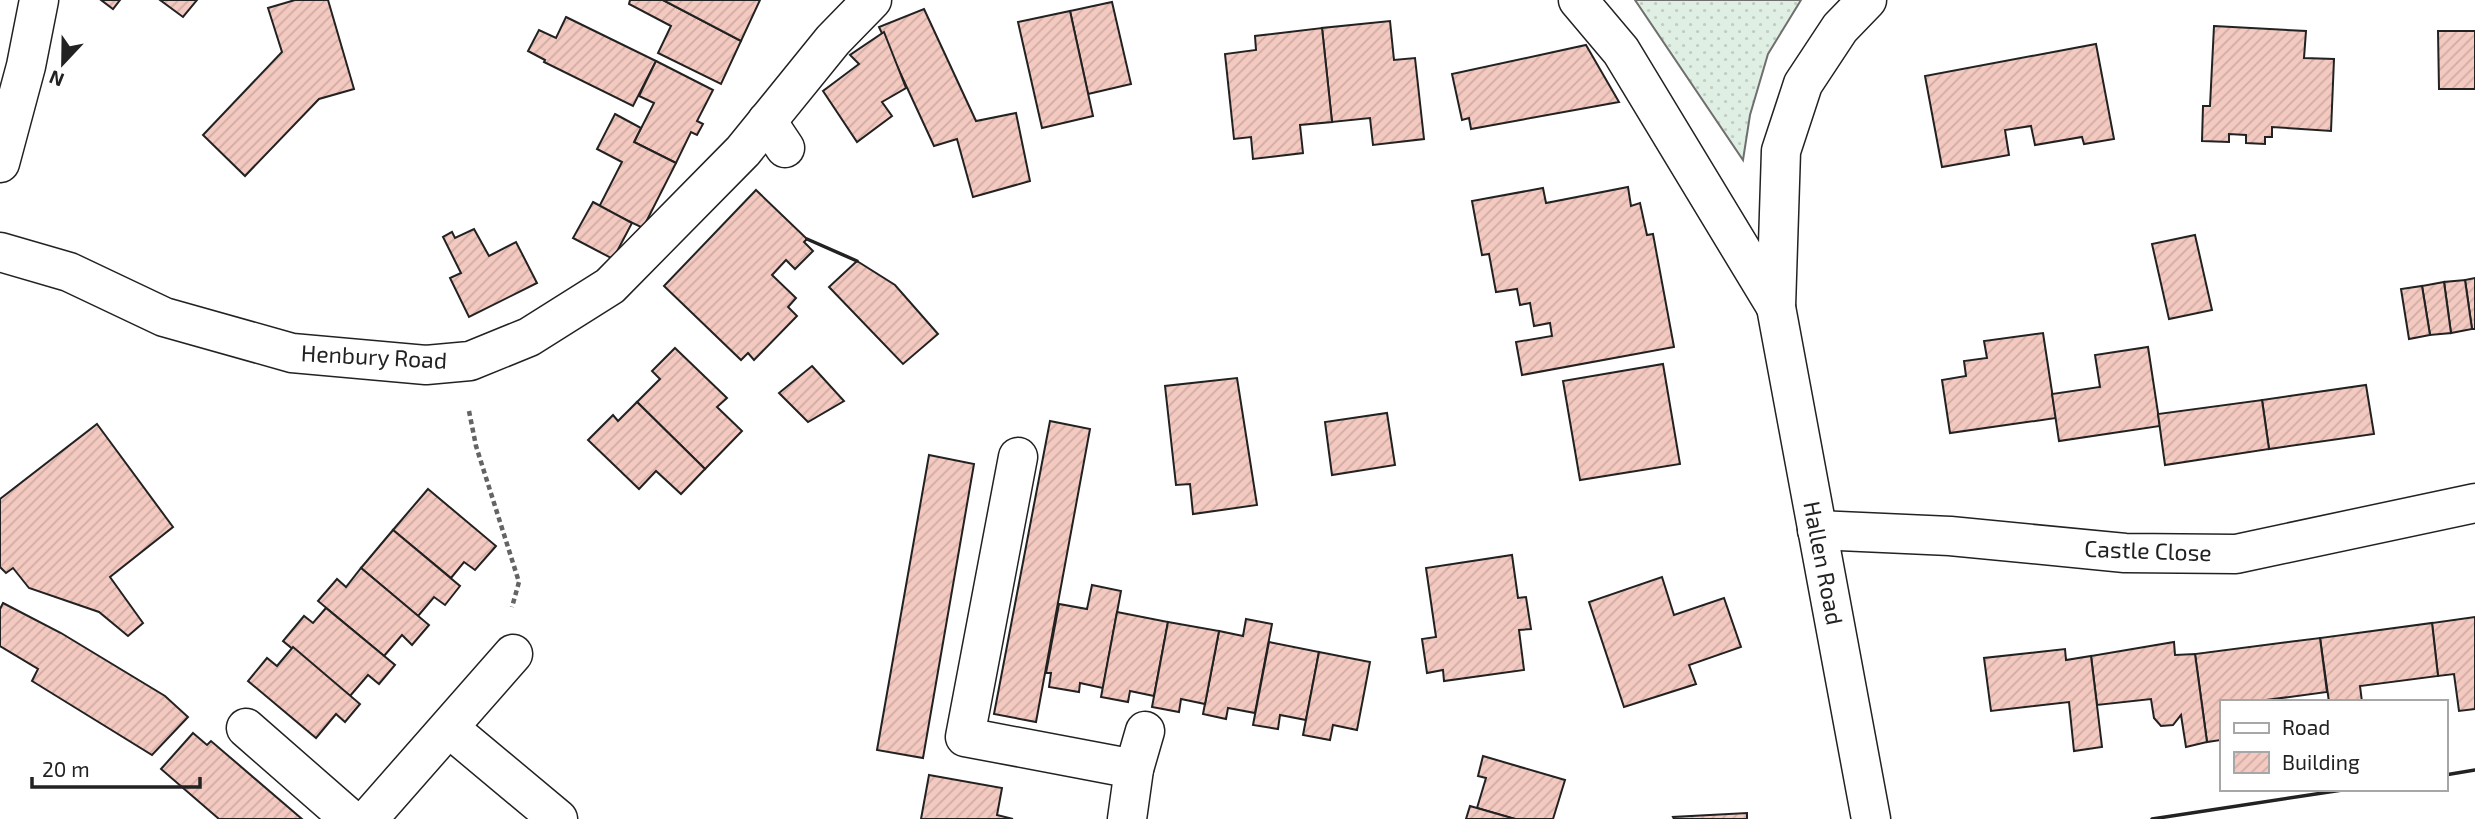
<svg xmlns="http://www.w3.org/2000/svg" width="2475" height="819" viewBox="0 0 2475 819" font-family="'Exo 2',sans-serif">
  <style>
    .grass { fill: url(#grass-dots); stroke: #6f6f6f; stroke-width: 2 }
    .building { fill: url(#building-hatch); stroke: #222; stroke-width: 2 }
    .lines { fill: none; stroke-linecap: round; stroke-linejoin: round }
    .minor-casing { stroke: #222; stroke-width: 41 }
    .major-casing { stroke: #222; stroke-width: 41 }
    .path { stroke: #646464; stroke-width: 4.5; stroke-dasharray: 5 3.5; stroke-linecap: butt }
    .minor { stroke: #fff; stroke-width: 38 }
    .major { stroke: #fff; stroke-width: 38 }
    .wall { stroke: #222; stroke-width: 3.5 }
    .labels { text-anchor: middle; stroke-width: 5; stroke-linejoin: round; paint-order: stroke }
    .street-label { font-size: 23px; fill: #222; stroke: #fff }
  </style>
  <defs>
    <pattern id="grass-dots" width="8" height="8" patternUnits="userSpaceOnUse" patternTransform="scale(1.75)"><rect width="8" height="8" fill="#e0efe3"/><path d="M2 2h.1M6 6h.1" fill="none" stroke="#c0cdc2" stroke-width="1.8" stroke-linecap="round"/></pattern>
    <pattern id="building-hatch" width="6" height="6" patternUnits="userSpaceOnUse" patternTransform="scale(1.75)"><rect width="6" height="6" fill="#f3c9c0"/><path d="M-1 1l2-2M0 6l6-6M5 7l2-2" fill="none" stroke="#d0aca5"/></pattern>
  </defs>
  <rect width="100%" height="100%" fill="#fff"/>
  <polygon class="grass" points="1635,0 1801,0 1768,54 1750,115 1743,160"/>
  <g class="building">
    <polygon points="101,0 120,0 113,9"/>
    <polygon points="160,0 197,0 183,17"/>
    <polygon points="295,0 328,0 354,89 319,99 245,176 203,135 282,52 268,8"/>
    <polygon points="630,0 663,0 741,41 721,84 658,53 671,26 629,4"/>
    <polygon points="663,0 760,0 741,41"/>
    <polygon points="1112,2 1131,84 1088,94 1070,11"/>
    <polygon points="924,9 976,121 1016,113 1030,181 973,197 957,139 934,146 879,27"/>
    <polygon points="1070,11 1093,116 1042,128 1018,22"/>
    <polygon points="566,17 656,61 633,106 544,62 545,60 528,51 539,30 556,38"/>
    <polygon points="1390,21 1394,60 1415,58 1424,139 1373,145 1370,118 1332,122 1322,28"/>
    <polygon points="2214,26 2306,31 2304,58 2334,59 2331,131 2272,127 2272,137 2265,137 2265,144 2246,143 2246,135 2229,134 2229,142 2202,141 2203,106 2210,106"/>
    <polygon points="1322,28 1332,122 1300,125 1303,153 1253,159 1251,137 1234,139 1225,54 1256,50 1255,36"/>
    <polygon points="2438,31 2475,31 2475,89 2439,89"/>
    <polygon points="884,32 906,88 882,102 892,116 857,142 823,91 859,64 850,55"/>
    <polygon points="2096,44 2114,139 2084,144 2082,137 2035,145 2031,126 2005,130 2009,155 1942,167 1925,76"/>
    <polygon points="1586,45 1619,102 1471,129 1469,118 1462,120 1452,74"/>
    <polygon points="656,61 713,90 697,121 703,124 697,135 691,132 676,163 634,142 654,103 639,96"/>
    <polygon points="615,114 641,128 634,142 676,163 643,228 599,207 622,162 597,149"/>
    <polygon points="1628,187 1631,206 1640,203 1647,235 1653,234 1674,347 1522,375 1516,342 1552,336 1550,323 1534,326 1530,303 1520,305 1517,289 1496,292 1489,254 1482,255 1472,201 1543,188 1546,203"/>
    <polygon points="756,190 807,239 804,242 813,251 795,269 786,260 772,275 796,298 788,307 797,316 754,360 748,353 741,360 664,286"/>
    <polygon points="593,202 632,223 613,259 573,238"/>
    <polygon points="474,229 489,256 516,242 537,283 469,317 450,278 461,273 443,237 452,232 455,238"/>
    <polygon points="2195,235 2212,310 2169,319 2152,244"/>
    <polygon points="857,261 895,285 938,334 903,364 829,287"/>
    <polygon points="2475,278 2475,329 2472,329 2465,280"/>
    <polygon points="2465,280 2472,329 2451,333 2444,282"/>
    <polygon points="2444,282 2451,333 2430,335 2422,286"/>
    <polygon points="2422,286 2430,335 2409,339 2401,289"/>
    <polygon points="2043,333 2056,418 1950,433 1942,380 1966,376 1964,361 1987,358 1984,341"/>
    <polygon points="2148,347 2160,426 2059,441 2052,394 2100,387 2095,355"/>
    <polygon points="675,348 727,398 717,407 742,431 705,469 637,402 660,379 652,371"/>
    <polygon points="1663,364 1680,464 1580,480 1563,381"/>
    <polygon points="812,366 844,401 808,422 779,393"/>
    <polygon points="1237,378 1257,505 1193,514 1190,484 1176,485 1165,386"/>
    <polygon points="2366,385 2374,434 2269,449 2262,400"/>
    <polygon points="2262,400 2269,449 2165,465 2158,414"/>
    <polygon points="637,402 705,469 681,494 656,471 639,489 588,440 613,415 618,421"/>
    <polygon points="1387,413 1395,465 1332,475 1325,422"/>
    <polygon points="1050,421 1090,429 1036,722 994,714"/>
    <polygon points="97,424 173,527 110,577 143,623 128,636 99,612 29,588 13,568 6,573 0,567 0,499"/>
    <polygon points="929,455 974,464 923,758 877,750"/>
    <polygon points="428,489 496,546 475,570 464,562 451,578 393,530"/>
    <polygon points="393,530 460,586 445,605 434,597 418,616 361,568"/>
    <polygon points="1512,555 1518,598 1526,597 1531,629 1519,630 1524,670 1444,681 1443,670 1427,673 1422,639 1436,637 1426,568"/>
    <polygon points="361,568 429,625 412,645 402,635 384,656 318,601 337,579 346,587"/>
    <polygon points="1662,577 1674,615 1724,598 1741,647 1689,665 1696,684 1624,707 1589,602"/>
    <polygon points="1092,585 1121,591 1103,688 1080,683 1079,692 1049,687 1051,673 1046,673 1059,604 1087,609"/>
    <polygon points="3,603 61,633 165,696 188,717 152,755 32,681 38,669 0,646 0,609"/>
    <polygon points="326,608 395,665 379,684 368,675 350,696 283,641 304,616 313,623"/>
    <polygon points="1117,612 1168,622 1154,696 1130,691 1128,702 1101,697"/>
    <polygon points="2475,617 2475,709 2459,711 2454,674 2438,676 2432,623"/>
    <polygon points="1246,619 1272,624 1255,713 1228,708 1226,719 1203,714 1219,631 1243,636"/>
    <polygon points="1168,622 1219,631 1205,704 1181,699 1179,712 1152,707"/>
    <polygon points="2432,623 2438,676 2360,686 2362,702 2329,702 2320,638"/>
    <polygon points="2320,638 2327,692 2251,702 2221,702 2221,740 2207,742 2195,654"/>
    <polygon points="1269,642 1319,652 1306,720 1280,715 1278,729 1253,725"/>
    <polygon points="2174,642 2175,655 2195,654 2207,742 2186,747 2181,715 2173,725 2161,726 2154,718 2151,699 2097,705 2091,656"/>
    <polygon points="293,647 360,704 345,722 336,714 316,738 248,681 267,658 277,666"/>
    <polygon points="2065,649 2066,660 2091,656 2102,747 2074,751 2069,702 1991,711 1984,658"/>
    <polygon points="1319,652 1370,662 1357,730 1333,725 1330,740 1303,735"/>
    <polygon points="193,733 207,745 211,741 302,819 219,819 161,769"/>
    <polygon points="1483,756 1565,780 1553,819 1515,819 1477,808 1486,778 1478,776"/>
    <polygon points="929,775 1002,788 997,815 1013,819 921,819"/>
    <polygon points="1470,806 1477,808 1515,819 1466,819"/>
    <polygon points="1747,813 1747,819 1674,819 1673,817"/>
  </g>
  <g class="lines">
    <defs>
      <g id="minor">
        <polyline points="767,121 785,148"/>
        <polyline points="0,163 26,66 39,0"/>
        <polyline points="1018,457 965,737 1134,769"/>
        <polyline points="1817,530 1950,536 2125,553 2236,554 2475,503"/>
        <polyline points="246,728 350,819"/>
        <polyline points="449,728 558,819"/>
        <polyline points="368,819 513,654"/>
        <polyline points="1127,819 1134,769 1145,731"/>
      </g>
      <g id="major">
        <polyline points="1578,0 1621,51 1776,307"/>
        <polyline points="1867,0 1840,28 1803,84 1781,151 1776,307 1871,819"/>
        <polyline points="0,252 69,272 164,317 292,353 426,365 470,361 529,337 610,286 743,151 833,40 872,0"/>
      </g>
    </defs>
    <use href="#minor" class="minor-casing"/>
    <use href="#major" class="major-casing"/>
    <polyline class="path" points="469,411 476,446 519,582 512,607"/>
    <use href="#minor" class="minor"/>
    <use href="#major" class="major"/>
    <g class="wall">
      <polyline points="807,239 857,261"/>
      <polyline points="2445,775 2475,770"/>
      <polyline points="2152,819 2349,789"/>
    </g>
  </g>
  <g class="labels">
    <g class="street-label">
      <text transform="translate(374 357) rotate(3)" y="8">Henbury Road</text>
      <text transform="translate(2148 551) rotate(2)" y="8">Castle Close</text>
      <text transform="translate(1823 563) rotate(79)" y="8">Hallen Road</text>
    </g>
  </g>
  <rect x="2220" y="700" width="228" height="91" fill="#ffffff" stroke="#a7a7a7" stroke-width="2"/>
  <rect x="2234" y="723" width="35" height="10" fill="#ffffff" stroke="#a7a7a7" stroke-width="2"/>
  <text x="2282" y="735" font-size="21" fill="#222222">Road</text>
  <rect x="2234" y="752" width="35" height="21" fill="url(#building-hatch)" stroke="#a7a7a7" stroke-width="2"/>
  <text x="2282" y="770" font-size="21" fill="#222222">Building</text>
  <g transform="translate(63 63) rotate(202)" stroke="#ffffff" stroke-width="5" paint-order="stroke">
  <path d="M0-5L12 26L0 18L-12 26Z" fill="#222222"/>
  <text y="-10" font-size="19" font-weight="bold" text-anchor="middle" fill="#222222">N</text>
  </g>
  <path d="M32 777v10h168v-10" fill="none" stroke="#222222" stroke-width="3.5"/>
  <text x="42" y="777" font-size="21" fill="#222222" stroke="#ffffff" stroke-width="5" paint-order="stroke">20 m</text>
</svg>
